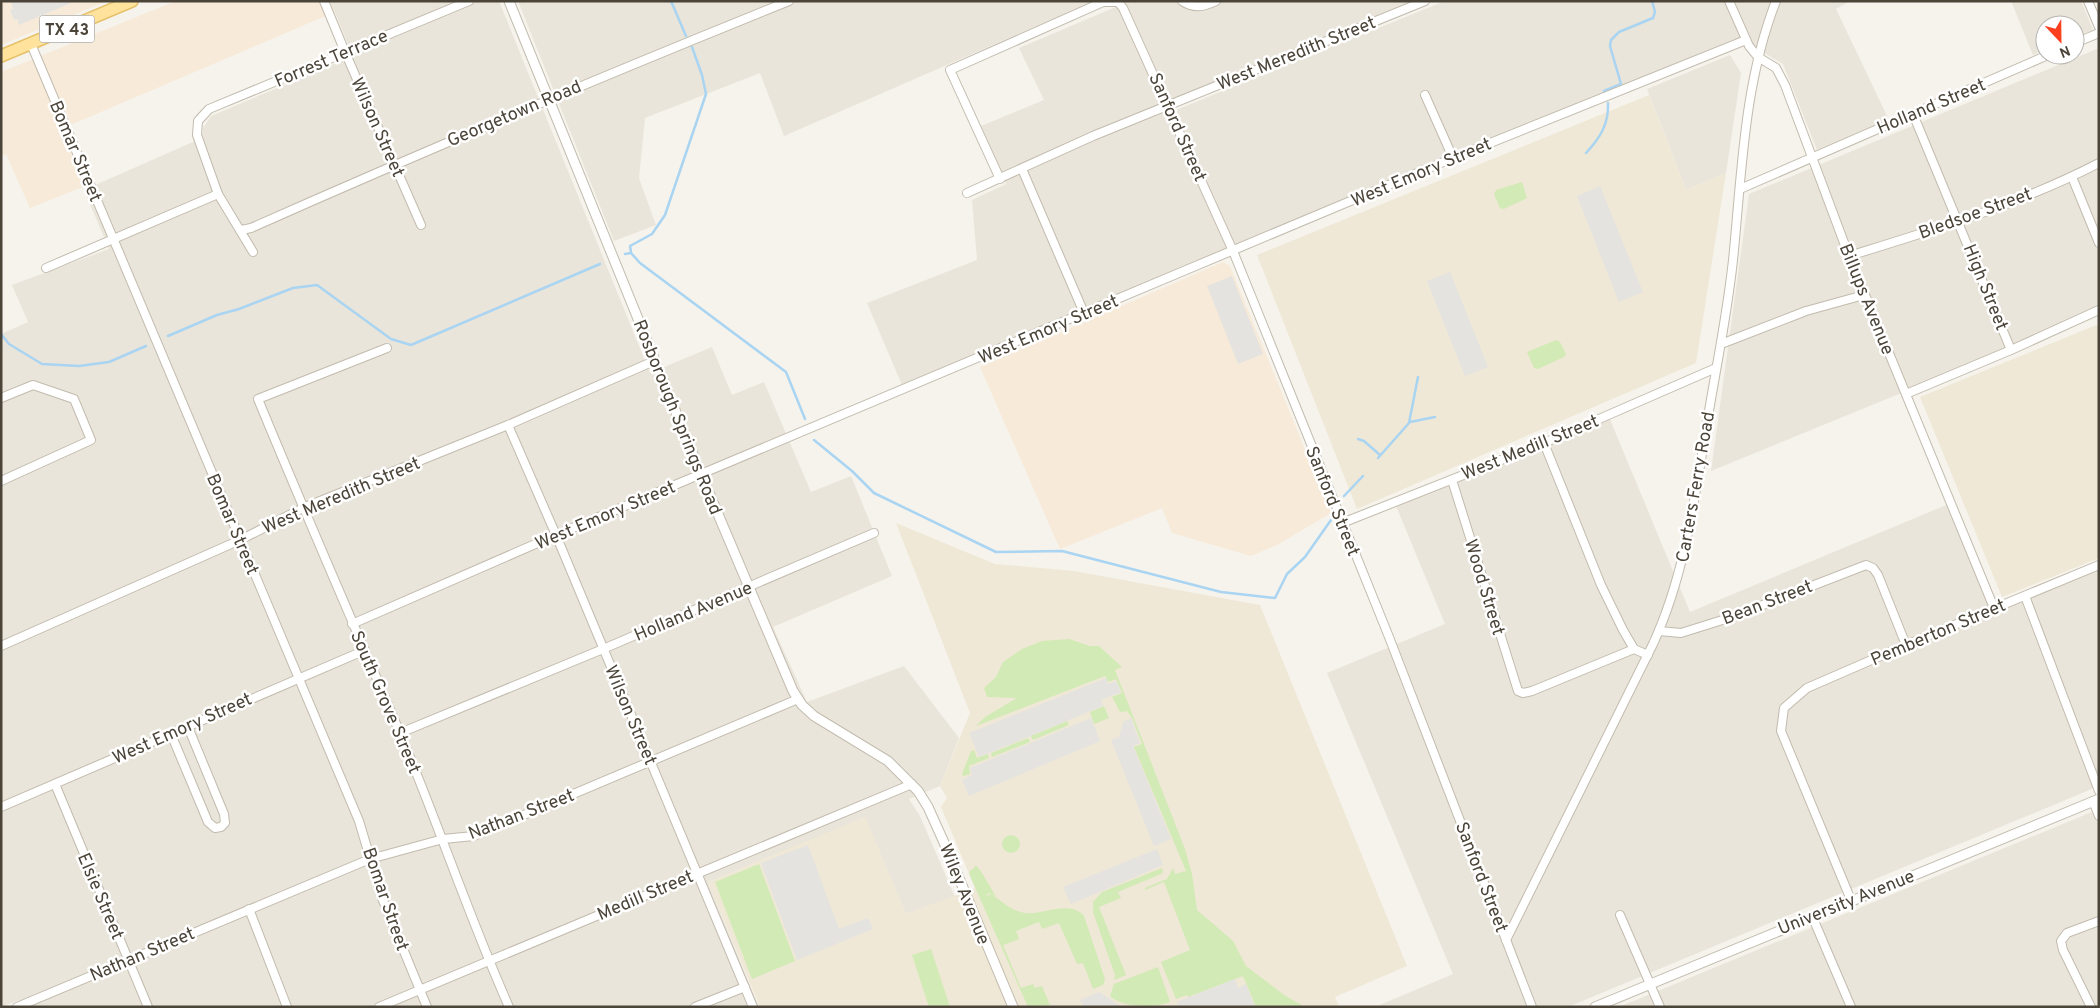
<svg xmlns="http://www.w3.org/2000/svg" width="2100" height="1008" viewBox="0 0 2100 1008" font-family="Overpass,sans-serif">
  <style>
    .residential { fill: #eae5da }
    .commercial { fill: #f7ead8 }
    .education { fill: #efe8d6 }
    .green { fill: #d2eab5 }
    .parking { fill: #e5e3e0 }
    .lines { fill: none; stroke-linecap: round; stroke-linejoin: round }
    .stream { stroke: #a9d4f2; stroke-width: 2.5 }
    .minor-casing { stroke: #c2bbae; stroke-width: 10 }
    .tertiary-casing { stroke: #c2bbae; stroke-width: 11 }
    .primary-casing { stroke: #e6c16a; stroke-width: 14 }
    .minor { stroke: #fff; stroke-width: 8 }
    .tertiary { stroke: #fff; stroke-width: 9 }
    .primary { stroke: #ffe39c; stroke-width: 11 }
    .labels { text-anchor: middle; stroke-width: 5; stroke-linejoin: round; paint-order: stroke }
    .shield { fill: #fff; stroke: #817c74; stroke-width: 1 }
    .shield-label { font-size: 16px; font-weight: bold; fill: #4b4439 }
    .street-label { font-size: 18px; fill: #4b4439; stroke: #fff }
  </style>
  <rect width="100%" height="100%" fill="#f6f3ec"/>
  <g class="residential">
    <polygon points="330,1 499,1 650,373 712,347 732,395 764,382 811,492 851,476 892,576 773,627 807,702 904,666 959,738 940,786 909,799 920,816 955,897 906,914 865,818 708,882 759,1007 21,1007 19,1000 1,1007 1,334 28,322 12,285 109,249 84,190 202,138 203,128 211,116 353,56"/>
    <polygon points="518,1 1094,1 784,136 760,73 645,118 639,178 656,225 614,241"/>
    <polygon points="1125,1 1415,1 1170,100"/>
    <polygon points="1445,1 1850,1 1836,9 1889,120 1817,150 1783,64 1766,54 1734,39 902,385 867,303 977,260 972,200 1006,184 981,126 1044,100 1019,48 1118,6 1166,114"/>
    <polygon points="2011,1 2081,1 2093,30 2075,37 2075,25 2045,25 2045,50 2033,55"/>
    <polygon points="2099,48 2099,312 1711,471 1749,194"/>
    <polygon points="1730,55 1741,73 1726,173 1686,190 1647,89"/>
    <polygon points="1609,417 1690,612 1951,503 1994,608 2099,564 2099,786 1568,1007 1375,1007 1453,974 1327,673 1445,624 1396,506"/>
    <polygon points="2099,809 2099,1007 1619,1007"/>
  </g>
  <g class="commercial">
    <polygon points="1,1 107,1 1,45"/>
    <polygon points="176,1 330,1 335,12 61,129 85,186 30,208 6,154 1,156 1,72"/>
    <polygon points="1223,262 1230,266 1331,513 1277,545 1251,556 1172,533 1162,508 1060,549 980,367"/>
  </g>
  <g class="education">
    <polygon points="1649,95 1686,190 1726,173 1696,363 1357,509 1257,255"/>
    <polygon points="2099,324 2099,558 2002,597 1920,397"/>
    <polygon points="896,523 995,564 1074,571 1260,605 1407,966 1335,997 1339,1007 760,1007 708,882 865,817 906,914 975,888 941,807 947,798 940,786 970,713"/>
  </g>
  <g class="green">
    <polygon points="1522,182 1527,198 1504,209 1500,208 1494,194 1496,190"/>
    <polygon points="1556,340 1560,342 1566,354 1564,357 1538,369 1534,368 1527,352"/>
    <polygon points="1069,639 1090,646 1099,646 1122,667 1115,670 1185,849 1192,874 1197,910 1233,941 1246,966 1284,995 1305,1007 1256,1007 1243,976 1188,997 1187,995 1176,999 1161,962 1190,950 1164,882 1145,890 1145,888 1167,879 1173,868 1175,874 1186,871 1134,747 1142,744 1132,718 1127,711 1120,712 1112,697 1122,693 1116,679 1108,682 1105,676 976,726 985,717 1017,698 987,697 984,688 996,677 1003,662 1022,649 1042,641"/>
    <polygon points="1104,706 1109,718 1094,724 1090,712"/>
    <polygon points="1067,721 1069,725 1033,740 1031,736"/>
    <polygon points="1028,738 1030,742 992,757 991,753"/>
    <polygon points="974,750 977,758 988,754 989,758 969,766 970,774 963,776 962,774 971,751"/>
    <circle cx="1011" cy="844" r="9"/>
    <polygon points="759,864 795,961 752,979 715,882"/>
    <path d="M975,865C981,868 990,888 996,896L989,893L985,897L991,894C1002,901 1011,911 1025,913C1041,916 1070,899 1084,916L1105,979L1103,985L1093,989L1083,963L1077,964L1059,923L1042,929L1039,922L1016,931L1019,939L1003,945L1021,988L1033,984L1035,988L1042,986L1050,1005L1028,1007L970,876L969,872L975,867Z"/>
    <polygon points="1162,868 1163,872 1161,874 1118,892 1121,898 1099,907 1126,975 1114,980 1115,975 1093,912 1093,902 1102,892"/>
    <polygon points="931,949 950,1007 929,1007 912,955"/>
    <path d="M1158,967L1170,1002C1153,1008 1123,1008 1110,996L1114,984Z"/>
  </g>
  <g class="parking">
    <polygon points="71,1 71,3 19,25 17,19 14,20 10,10 13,9 11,1"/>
    <polygon points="1600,186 1643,292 1619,302 1577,196"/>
    <polygon points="1450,272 1488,367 1465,376 1427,281"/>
    <polygon points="1232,276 1263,354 1238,364 1207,286"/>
    <polygon points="1106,678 1108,684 1116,681 1121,692 1101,700 1103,706 979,757 969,733"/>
    <polygon points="1091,718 1100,741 969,796 962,780 972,775 970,768"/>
    <polygon points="1131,718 1140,743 1133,746 1171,839 1154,846 1111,740 1119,737 1123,722"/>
    <polygon points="808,845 839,929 868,918 873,929 797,960 761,863"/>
    <polygon points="1157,849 1163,865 1071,904 1063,887"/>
    <polygon points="1235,979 1238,988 1246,984 1255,1007 1179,1007 1177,1002"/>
    <polygon points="1099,992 1122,1007 1084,1007 1080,1000"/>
  </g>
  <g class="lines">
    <g class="stream">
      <polyline points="671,1 686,36"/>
      <polyline points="1604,92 1604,91 1621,84 1610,46 1611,40 1619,32 1653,18 1655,12 1652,1"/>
      <path d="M1586,153C1600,138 1609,124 1608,103"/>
      <polyline points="631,252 630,246 652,234 665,215 706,94 702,75 692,47"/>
      <polyline points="625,254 631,253 640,263 786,372 805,419"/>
      <polyline points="1,334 9,344 42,364 79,366 109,362 146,346"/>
      <polyline points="168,336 217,315 239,309 293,288 317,285 391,339 411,345 600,264"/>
      <polyline points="1410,422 1435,417"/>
      <polyline points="1358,439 1364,441 1380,455"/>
      <polyline points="814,440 852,471 874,493 996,552 1062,551 1221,592 1275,598 1287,574 1305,557 1331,520"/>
      <polyline points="1378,458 1409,423 1418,377"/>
      <polyline points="1344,496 1363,476"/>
    </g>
    <defs>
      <g id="minor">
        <polyline points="324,1 345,52 421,225"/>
        <path d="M1182,1C1194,9 1203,7 1216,1"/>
        <polyline points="1729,1 1749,46 1758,57 1776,68 1785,85 1849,256 1994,608"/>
        <polyline points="2088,1 2099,27"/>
        <polyline points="2075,43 2099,33"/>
        <polyline points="31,44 359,821 382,898 427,1007"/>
        <polyline points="1425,95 1453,158"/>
        <polyline points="1913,114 2011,350"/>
        <polyline points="1022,169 1084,313"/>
        <polyline points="2072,177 2099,243"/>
        <polyline points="1000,179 950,70 1103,2 1118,2 1123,8 1233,251 1389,637 1532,1007"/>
        <polyline points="1740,189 2048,55"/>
        <polyline points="967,193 1093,136 1425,1"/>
        <path d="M241,230L251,228C429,149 608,74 789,1"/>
        <polyline points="253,252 218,194 197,135 198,121 209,109 469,1"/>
        <path d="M1849,256C1933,230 2020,204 2099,163"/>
        <polyline points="46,268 218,194"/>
        <polyline points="1721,344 1806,311 1864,295"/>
        <path d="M387,348L258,399C304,511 353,622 400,733C438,823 469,917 509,1007"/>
        <polyline points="1906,394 2011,350 2099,310"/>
        <polyline points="1,398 33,385 74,399 91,440 1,481"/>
        <polyline points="508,425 556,535 753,1007"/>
        <polyline points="1544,443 1601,585 1623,630 1634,649"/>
        <polyline points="1452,480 1518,691 1523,693 1532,691 1634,649 1648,655"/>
        <polyline points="1342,523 1544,443 1716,368"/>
        <polyline points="2025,596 2099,791"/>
        <polyline points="352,624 556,535 1186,270 1453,158 1746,40"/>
        <polyline points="1659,631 1681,633 1732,617 1866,565 1873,568 1878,575 1906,645"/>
        <polyline points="1,646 240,540 303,508 508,425 654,361"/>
        <polyline points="400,733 603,649 874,533"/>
        <polyline points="171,734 208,822 215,828 221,827 225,823 224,814 188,727"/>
        <polyline points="55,784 148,1007"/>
        <polyline points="2093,801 2099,816"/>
        <polyline points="1,807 363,651"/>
        <polyline points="1851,900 1781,731 1784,708 1807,688 1906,645 2099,565"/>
        <polyline points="249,909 287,1007"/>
        <polyline points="1620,915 1660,1007"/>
        <polyline points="1812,916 1851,1007"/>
        <path d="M1506,940L1653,644C1686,573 1695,494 1708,417C1717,362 1729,306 1734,250C1742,166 1745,80 1776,1"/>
        <polyline points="17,1007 370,859 443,839 474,836 798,699"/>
        <polyline points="379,1007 912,784"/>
        <polyline points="695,1007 745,987"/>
        <polyline points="2091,1007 2063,950 2061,941 2067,933 2099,921"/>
      </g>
      <g id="tertiary">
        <polyline points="509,1 701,474 793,691 802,705 814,716 888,761 918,791 928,807 946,847 1013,1007"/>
        <polyline points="1595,1007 2099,799"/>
      </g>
      <polyline id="primary" points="1,56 132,1"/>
    </defs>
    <use href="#minor" class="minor-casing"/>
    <use href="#tertiary" class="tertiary-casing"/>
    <use href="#primary" class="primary-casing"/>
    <use href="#minor" class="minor"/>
    <use href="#tertiary" class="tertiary"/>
    <use href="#primary" class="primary"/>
  </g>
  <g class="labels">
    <rect class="shield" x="39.5" y="15.5" width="55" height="27" rx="4"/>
    <g class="shield-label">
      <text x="67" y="35">TX 43</text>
    </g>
    <g class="street-label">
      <text transform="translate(1296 53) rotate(-22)" y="6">West Meredith Street</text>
      <text transform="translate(331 58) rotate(-23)" y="6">Forrest Terrace</text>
      <text transform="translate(1931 106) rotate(-23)" y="6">Holland Street</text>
      <text transform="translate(514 113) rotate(-23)" y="6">Georgetown Road</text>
      <text transform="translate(378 127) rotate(66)" y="6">Wilson Street</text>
      <text transform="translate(1178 127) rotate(66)" y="6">Sanford Street</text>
      <text transform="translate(76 151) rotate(67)" y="6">Bomar Street</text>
      <text transform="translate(1421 172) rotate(-23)" y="6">West Emory Street</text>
      <text transform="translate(1975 213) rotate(-20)" y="6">Bledsoe Street</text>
      <text transform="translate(1986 287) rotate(68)" y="6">High Street</text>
      <text transform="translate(1867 299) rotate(68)" y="6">Billups Avenue</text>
      <text transform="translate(1048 329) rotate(-23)" y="6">West Emory Street</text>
      <text transform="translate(678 417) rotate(68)" y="6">Rosborough Springs Road</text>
      <text transform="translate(1530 447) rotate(-22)" y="6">West Medill Street</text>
      <text transform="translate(1695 487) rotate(-80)" y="6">Carters Ferry Road</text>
      <text transform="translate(341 495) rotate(-23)" y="6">West Meredith Street</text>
      <text transform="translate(1333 501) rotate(68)" y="6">Sanford Street</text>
      <text transform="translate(605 515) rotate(-23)" y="6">West Emory Street</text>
      <text transform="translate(233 524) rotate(67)" y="6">Bomar Street</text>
      <text transform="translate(1485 587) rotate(73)" y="6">Wood Street</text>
      <text transform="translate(1767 602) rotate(-21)" y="6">Bean Street</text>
      <text transform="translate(693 611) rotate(-23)" y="6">Holland Avenue</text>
      <text transform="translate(1938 632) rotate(-23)" y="6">Pemberton Street</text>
      <text transform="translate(386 702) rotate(67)" y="6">South Grove Street</text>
      <text transform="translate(631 715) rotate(67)" y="6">Wilson Street</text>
      <text transform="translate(182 728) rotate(-24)" y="6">West Emory Street</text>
      <text transform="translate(521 814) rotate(-21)" y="6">Nathan Street</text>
      <text transform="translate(1482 877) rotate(69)" y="6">Sanford Street</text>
      <text transform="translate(965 894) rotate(68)" y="6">Wiley Avenue</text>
      <text transform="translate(645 895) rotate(-23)" y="6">Medill Street</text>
      <text transform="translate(101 896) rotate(67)" y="6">Elsie Street</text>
      <text transform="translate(386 899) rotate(71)" y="6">Bomar Street</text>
      <text transform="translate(1846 902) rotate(-22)" y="6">University Avenue</text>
      <text transform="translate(142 954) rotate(-23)" y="6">Nathan Street</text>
    </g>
  </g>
  <rect width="2100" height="1008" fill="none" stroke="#4b4439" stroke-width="5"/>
  <g transform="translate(2060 40) rotate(158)"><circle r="24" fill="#ffffff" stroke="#b7b4b0"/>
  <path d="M0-4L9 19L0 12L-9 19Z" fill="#fc3f1d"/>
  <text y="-8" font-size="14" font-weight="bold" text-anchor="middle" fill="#4b4439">N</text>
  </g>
</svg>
